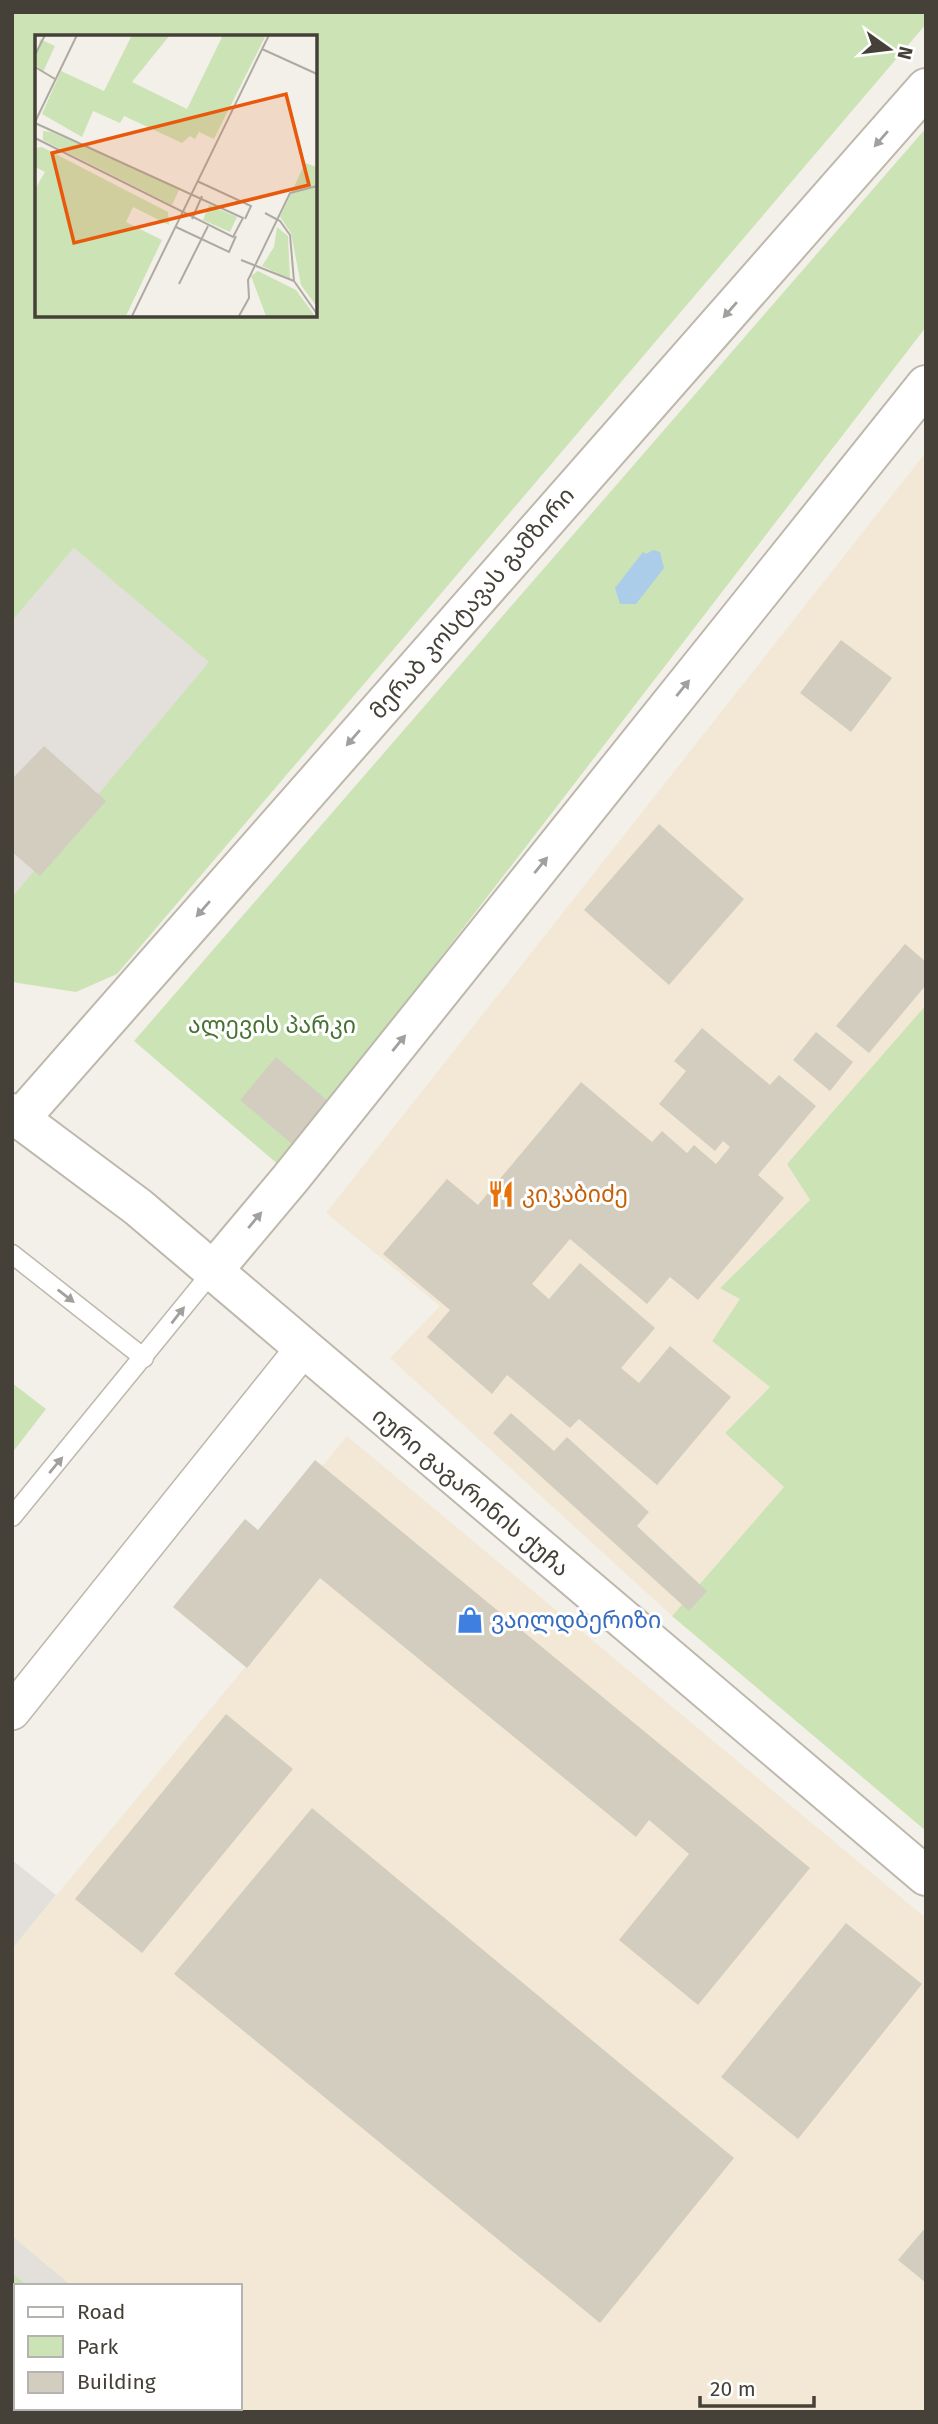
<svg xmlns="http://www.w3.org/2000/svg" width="938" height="2424" viewBox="0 0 938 2424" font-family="'Fira Sans','Noto Sans Georgian',sans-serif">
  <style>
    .commercial { fill: #f3e8d6 }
    .industrial { fill: #e3dfda }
    .green { fill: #cce3b6; fill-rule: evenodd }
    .water { fill: #abcdea }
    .building { fill: #d3cdc0 }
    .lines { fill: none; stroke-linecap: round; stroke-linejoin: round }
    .service-casing { stroke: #beb8ac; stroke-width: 21 }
    .minor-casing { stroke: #beb8ac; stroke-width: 38 }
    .tertiary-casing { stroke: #beb8ac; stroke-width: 42 }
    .service { stroke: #fff; stroke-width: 18 }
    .minor { stroke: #fff; stroke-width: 35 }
    .tertiary { stroke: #fff; stroke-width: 38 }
    .oneway { fill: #a2a09c }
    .labels { text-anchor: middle; stroke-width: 6; stroke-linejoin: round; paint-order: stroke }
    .street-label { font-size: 23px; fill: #464138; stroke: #fff }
    .park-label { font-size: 23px; fill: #467231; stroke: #fff }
    .food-label { font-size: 23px; fill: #c56008; stroke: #fff; text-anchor: start }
    .shop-label { font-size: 23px; fill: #366cbe; stroke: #fff; text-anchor: start }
    .inset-road { fill: none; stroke: #aeaaa2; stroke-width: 2 }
    .view { fill: #e8590c; fill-opacity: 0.15; stroke: #e8590c; stroke-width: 3.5 }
    .inset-edge { fill: none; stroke: #464138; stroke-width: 3.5 }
  </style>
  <rect width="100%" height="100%" fill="#f3f0e9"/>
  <g class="commercial">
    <polygon points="926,452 926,1005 787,1164 810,1200 720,1288 741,1298 712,1341 770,1387 725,1433 784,1487 672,1616 390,1358 440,1306 326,1213"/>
    <polygon points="347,1436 926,1918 926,2412 222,2412 218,2408 240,2408 240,2286 72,2286 12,2236 12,1949 256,1654 204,1610"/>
  </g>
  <g class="industrial">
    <polygon points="74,548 210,662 12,897 12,621"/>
    <polygon points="12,1860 56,1895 12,1949"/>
    <polygon points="12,2236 72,2286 16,2286 16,2408 218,2408 222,2412 12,2412"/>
  </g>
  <g class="green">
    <path d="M12,12H926V24L117,974L76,992L12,982V897L209,662L74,548L12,621ZM37,37H315V315H37Z"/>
    <polygon points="926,128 926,327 280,1166 134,1041"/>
    <polygon points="926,1005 926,1831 672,1616 784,1487 725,1433 770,1387 712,1341 740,1299 720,1288 810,1200 787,1164"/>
    <polygon points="12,1383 46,1409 12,1453"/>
    <polygon points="12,2273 28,2286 16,2286 16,2408 177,2408 181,2412 12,2412"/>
  </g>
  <polygon class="water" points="653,550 660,552 664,568 636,604 620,604 615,588 643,552 646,554"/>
  <g class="building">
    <polygon points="841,640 892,678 851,732 800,693"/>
    <polygon points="44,746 106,801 40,876 12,852 12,779"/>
    <polygon points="659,824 744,899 669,985 584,910"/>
    <polygon points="905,944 926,962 926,985 869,1053 836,1026"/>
    <polygon points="702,1028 770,1085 779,1075 816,1106 758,1175 784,1198 698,1300 670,1277 647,1304 570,1239 532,1284 549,1299 580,1263 655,1328 621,1368 639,1383 670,1346 731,1397 657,1485 579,1419 570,1428 507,1375 492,1394 427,1337 450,1310 383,1254 447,1179 478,1205 581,1082 652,1142 662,1131 687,1153 694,1145 716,1164 730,1147 723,1141 715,1151 659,1104 686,1071 674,1061"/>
    <polygon points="816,1032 853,1062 830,1091 793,1060"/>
    <polygon points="276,1057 328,1101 292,1144 240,1100"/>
    <polygon points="511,1413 554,1451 567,1437 649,1512 637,1526 707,1591 689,1611 493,1433"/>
    <polygon points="315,1460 810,1868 698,2005 619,1940 689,1854 649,1820 636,1837 320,1578 247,1668 173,1607 245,1519 258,1530"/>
    <polygon points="226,1714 293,1769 142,1953 75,1899"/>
    <polygon points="312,1808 734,2158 600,2323 174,1974"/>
    <polygon points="846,1923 922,1984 798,2139 721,2077"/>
    <polygon points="926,2227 926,2283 898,2260"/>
  </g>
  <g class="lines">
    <defs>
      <g id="service">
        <polyline points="12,1254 144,1358"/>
        <polyline points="12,1517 212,1272"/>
      </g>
      <polyline id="minor" points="12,1712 303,1349"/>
      <g id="tertiary">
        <polyline points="12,1113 138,1207 926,1876"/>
        <polyline points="19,1120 926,88"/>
        <polyline points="212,1272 290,1179 926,385"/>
      </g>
    </defs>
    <use href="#service" class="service-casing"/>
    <use href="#minor" class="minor-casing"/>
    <use href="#tertiary" class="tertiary-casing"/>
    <use href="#service" class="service"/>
    <use href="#minor" class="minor"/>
    <use href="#tertiary" class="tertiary"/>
  </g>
  <defs><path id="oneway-solid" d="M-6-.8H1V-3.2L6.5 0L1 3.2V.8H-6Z" transform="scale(1.75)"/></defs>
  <g class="oneway">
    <use href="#oneway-solid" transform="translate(881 139) rotate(131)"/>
    <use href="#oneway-solid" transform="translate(730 310) rotate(131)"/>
    <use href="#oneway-solid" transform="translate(683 688) rotate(-51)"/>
    <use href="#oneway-solid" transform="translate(353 738) rotate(131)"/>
    <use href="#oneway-solid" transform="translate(541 865) rotate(-51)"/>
    <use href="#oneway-solid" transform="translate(203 909) rotate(131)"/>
    <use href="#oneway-solid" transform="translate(399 1043) rotate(-51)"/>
    <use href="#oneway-solid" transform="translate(255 1220) rotate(-50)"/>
    <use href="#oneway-solid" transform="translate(66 1296) rotate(38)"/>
    <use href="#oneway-solid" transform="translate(178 1315) rotate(-52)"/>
    <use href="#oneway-solid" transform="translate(56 1465) rotate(-50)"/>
  </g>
  <defs>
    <symbol id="restaurant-bare" viewBox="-9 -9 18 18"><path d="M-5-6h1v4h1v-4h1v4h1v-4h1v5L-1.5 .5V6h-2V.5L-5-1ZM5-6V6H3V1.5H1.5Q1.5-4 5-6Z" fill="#e8710a" stroke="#fff" stroke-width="2.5" paint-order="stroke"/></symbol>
    <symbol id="shop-bare" viewBox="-9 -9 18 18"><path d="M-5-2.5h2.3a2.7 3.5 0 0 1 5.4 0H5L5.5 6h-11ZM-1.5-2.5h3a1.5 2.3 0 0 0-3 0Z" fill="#3f7fe0" stroke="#fff" stroke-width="2.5" paint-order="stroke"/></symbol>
  </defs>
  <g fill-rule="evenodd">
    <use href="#restaurant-bare" x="482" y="1175" width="38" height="38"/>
    <use href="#shop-bare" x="451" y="1601" width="38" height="38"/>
  </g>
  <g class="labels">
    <g class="street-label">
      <text transform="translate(472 603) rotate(-49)" y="8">მერაბ კოსტავას გამზირი</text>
      <text transform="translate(471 1492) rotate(40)" y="8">იური გაგარინის ქუჩა</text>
    </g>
    <g class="park-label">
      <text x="272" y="1033">ალევის პარკი</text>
    </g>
    <g class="food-label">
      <text x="522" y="1202">კიკაბიძე</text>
    </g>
    <g class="shop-label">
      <text x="491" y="1628">ვაილდბერიზი</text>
    </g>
  </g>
  <g transform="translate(35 35)">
    <rect width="282" height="282" fill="#f3f0e9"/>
    <path d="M97,0H135L97,47L152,74L188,0H231L179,104L164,97L160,104L155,101L147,108L89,81L85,88L58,76L47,102L7,79L26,36L69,56ZM5,4L20,11L8,37L0,29ZM8,96L16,97L145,153L137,170L8,105ZM7,112L133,177L134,190L98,172L91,187L127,205L91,281H0V154L10,137L0,132V113ZM270,128L282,132V272L266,250L256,198L245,182ZM174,170L202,182L195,197L168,185ZM242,192L253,201L255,244L227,231L239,212ZM223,236L261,255L280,281H231L216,241Z" fill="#cce3b6"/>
    <path class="inset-road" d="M227,14L282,39M0,20L10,0M0,32L20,44M0,87L42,0M0,88L208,183L198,202L0,103M162,146L216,171L210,184M230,178L245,186L255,200L259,246L282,279M157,184L167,161M141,192L194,217L201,201M206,225L259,246M144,249L173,191M97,281L234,0M204,281L214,263L213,245L255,158L282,151"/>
    <path class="view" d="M251,59L274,150L39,208L17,118Z"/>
    <rect width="282" height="282" class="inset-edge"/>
  </g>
  <rect width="938" height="2424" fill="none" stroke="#464138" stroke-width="28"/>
  <rect x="14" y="2284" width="228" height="126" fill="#ffffff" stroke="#b5b3af" stroke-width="2"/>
  <rect x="28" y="2307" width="35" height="10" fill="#ffffff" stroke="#b5b3af" stroke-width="2"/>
  <text x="77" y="2319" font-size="21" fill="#464138">Road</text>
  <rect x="28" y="2336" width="35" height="21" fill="#cce3b6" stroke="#b5b3af" stroke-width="2"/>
  <text x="77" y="2354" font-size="21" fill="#464138">Park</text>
  <rect x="28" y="2372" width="35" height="21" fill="#d3cdc0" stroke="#b5b3af" stroke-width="2"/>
  <text x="77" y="2389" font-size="21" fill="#464138">Building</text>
  <g transform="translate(889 49) rotate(104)" stroke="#ffffff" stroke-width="5" paint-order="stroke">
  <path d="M0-5L12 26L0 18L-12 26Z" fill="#464138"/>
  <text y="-10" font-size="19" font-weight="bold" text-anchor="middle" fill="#464138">N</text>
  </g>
  <path d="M700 2396v10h114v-10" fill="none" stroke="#464138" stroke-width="3.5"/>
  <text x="710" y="2396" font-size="21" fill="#464138" stroke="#ffffff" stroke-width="5" paint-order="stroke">20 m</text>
</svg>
